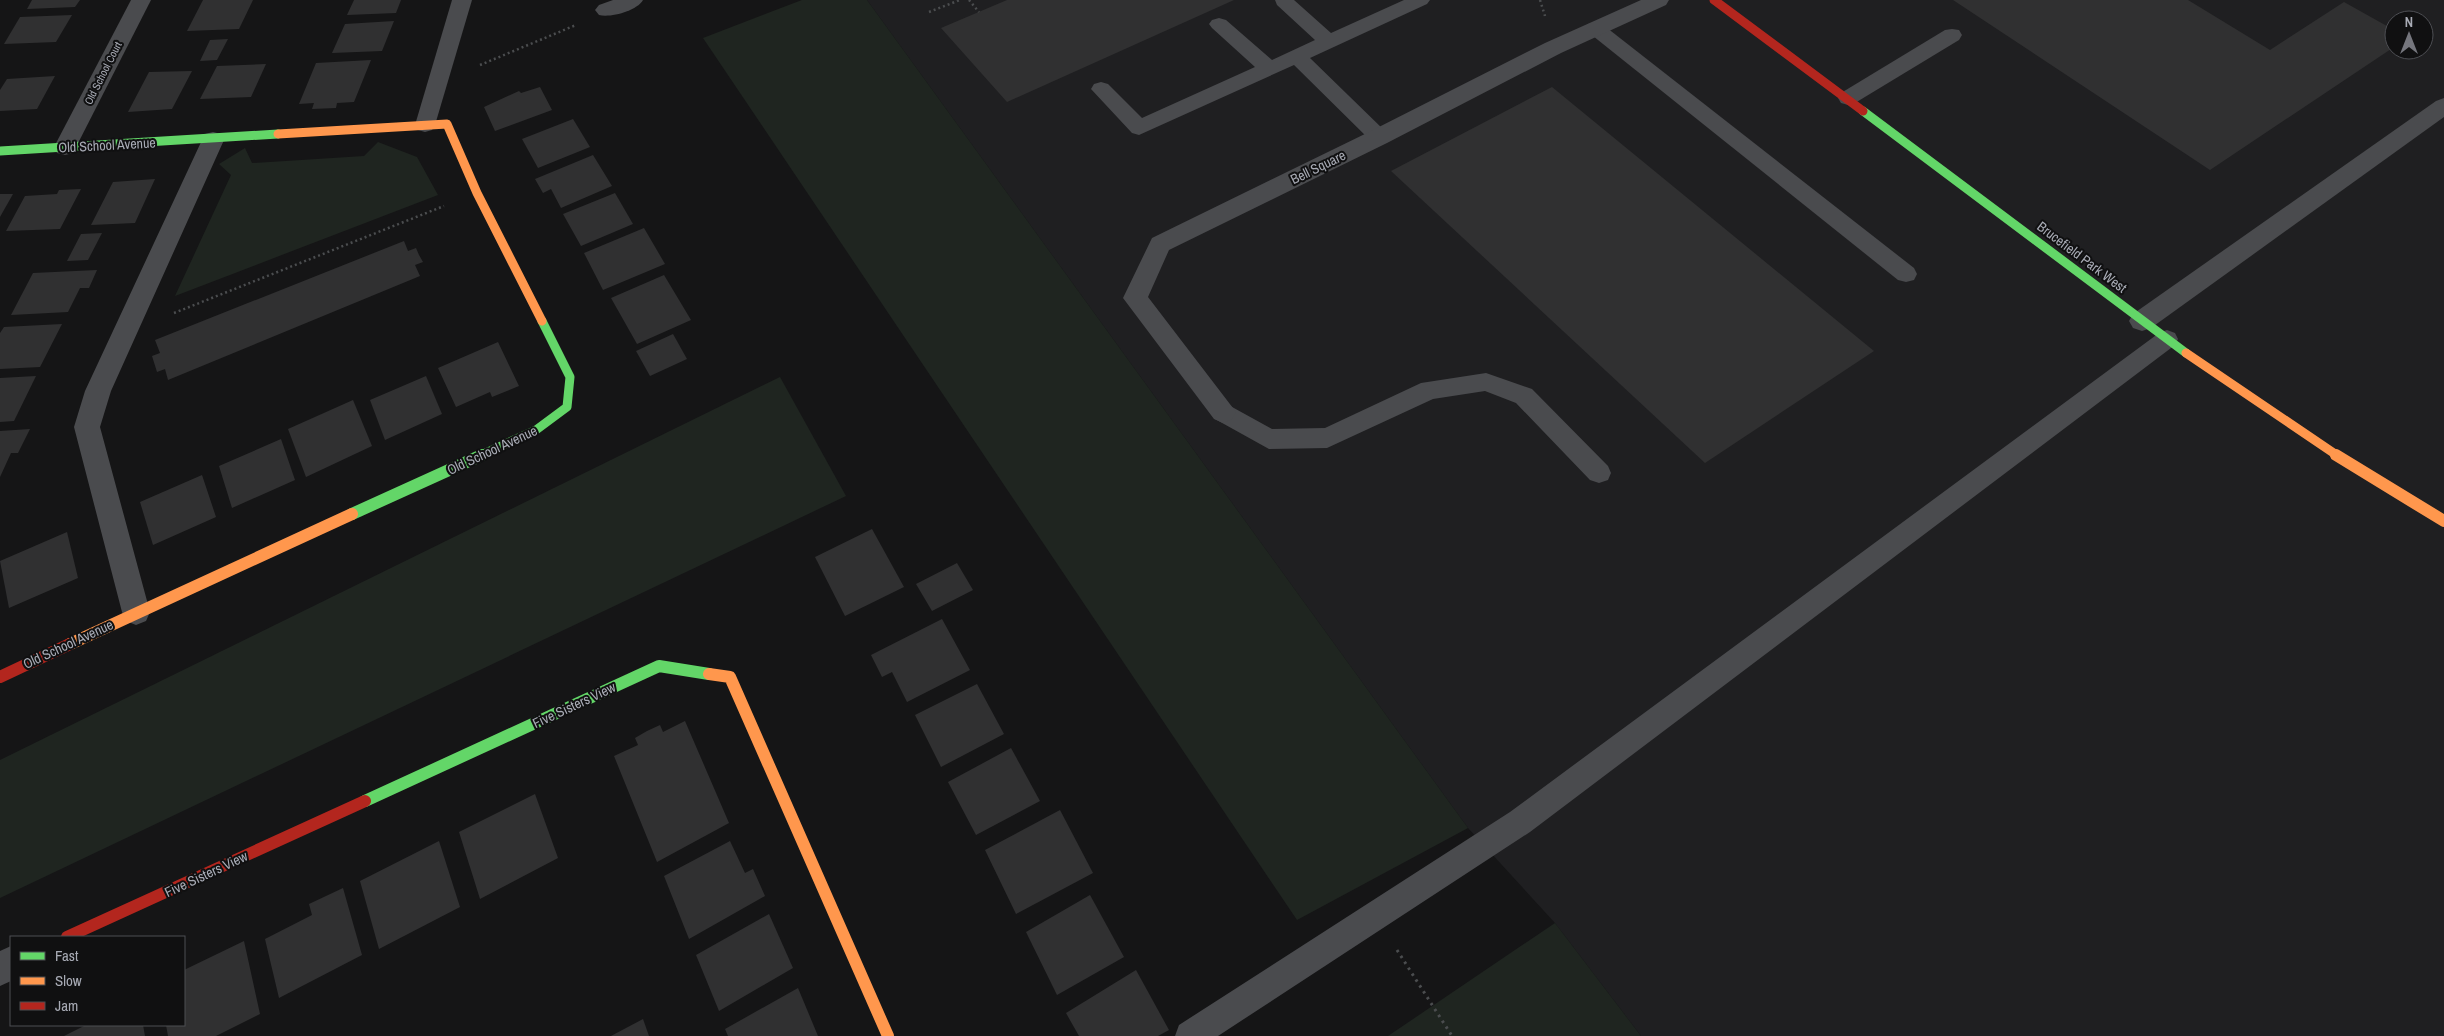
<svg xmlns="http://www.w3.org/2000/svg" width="2444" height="1036" viewBox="0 0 2444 1036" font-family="'Archivo Narrow',sans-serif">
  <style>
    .built { fill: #1f1f21; fill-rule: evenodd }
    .green { fill: #1f2520 }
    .building { fill: #303031 }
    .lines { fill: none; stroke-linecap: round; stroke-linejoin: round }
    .path-far1 { stroke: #4b4d4f; stroke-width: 2.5; stroke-dasharray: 2 3; stroke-linecap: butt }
    .path { stroke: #4b4d4f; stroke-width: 3; stroke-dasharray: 2.5 4.5; stroke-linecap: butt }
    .lane { fill: #4a4b4e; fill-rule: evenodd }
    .street { fill: #4a4b4e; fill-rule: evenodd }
    .fast-far1 { stroke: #63d668; stroke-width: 9 }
    .fast { stroke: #63d668; stroke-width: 12 }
    .slow-far1 { stroke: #ff974d; stroke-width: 9 }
    .slow { stroke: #ff974d; stroke-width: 12 }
    .jam-far1 { stroke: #b3261e; stroke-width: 9 }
    .jam { stroke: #b3261e; stroke-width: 12 }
    .labels { text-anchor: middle; stroke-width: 4; stroke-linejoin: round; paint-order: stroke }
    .far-street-label { font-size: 11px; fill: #a8abb5; stroke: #101011 }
    .street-label { font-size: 14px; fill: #a8abb5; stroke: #101011 }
  </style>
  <rect width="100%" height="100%" fill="#151516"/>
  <path class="built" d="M867,0H2444V1036H1641L1555,923L1468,828ZM2394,20H2424V50H2394Z"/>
  <g class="green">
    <polygon points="802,0 867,0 1468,828 1297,920 703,38"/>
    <polygon points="378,142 417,157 438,195 175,296 231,175 219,164 245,148 252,163 364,156"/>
    <polygon points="780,377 846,496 0,898 0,760"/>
    <polygon points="1555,923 1641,1036 1388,1036"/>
  </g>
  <g class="building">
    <polygon points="32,0 80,0 75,7 27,9"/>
    <polygon points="203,0 253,0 239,29 187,31"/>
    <polygon points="354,0 401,0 396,13 347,15"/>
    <polygon points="1007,0 1234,0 1007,102 941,28"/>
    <polygon points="1953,0 2188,0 2270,50 2344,2 2394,30 2394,47 2210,170"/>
    <polygon points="72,15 56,42 4,44 20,17"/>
    <polygon points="394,21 382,51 332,53 345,24"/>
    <polygon points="228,39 217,60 200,61 210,40"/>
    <polygon points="371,60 354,102 337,103 336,108 312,109 314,103 299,104 316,63"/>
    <polygon points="266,64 251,97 200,99 217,66"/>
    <polygon points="192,71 172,109 128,112 149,72"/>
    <polygon points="55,76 37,109 0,111 0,90 7,79"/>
    <polygon points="540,87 552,110 495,131 484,107 519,91 521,93"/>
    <polygon points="1552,87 1874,351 1705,463 1391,171"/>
    <polygon points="573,119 590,147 538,168 522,139"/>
    <polygon points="593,155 612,186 561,208 551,189 543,193 535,179"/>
    <polygon points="155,179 135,223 91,225 113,182"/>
    <polygon points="81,189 60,229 6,231 25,196 57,194 59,190"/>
    <polygon points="615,193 633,224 581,246 563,214"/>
    <polygon points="0,194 13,194 0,217"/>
    <polygon points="644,228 665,264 603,290 584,253"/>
    <polygon points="102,233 88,260 67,261 81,234"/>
    <polygon points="404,241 408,251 416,248 419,255 423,262 415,265 420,276 168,380 165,369 157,372 152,356 160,353 155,340"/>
    <polygon points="97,270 89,288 80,288 68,312 11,315 33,273"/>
    <polygon points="664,275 691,320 637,344 611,298"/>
    <polygon points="62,324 40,367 0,369 0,333 4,327"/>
    <polygon points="673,334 687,359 650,376 636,351"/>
    <polygon points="498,342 519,386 492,397 490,392 456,407 438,368"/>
    <polygon points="36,376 14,421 0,422 0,378"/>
    <polygon points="426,376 442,414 385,440 370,400"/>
    <polygon points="353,400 372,446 306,477 288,429"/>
    <polygon points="30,429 18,453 11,453 0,477 0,431"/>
    <polygon points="281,439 295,480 232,508 219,466"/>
    <polygon points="202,475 216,517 153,545 140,502"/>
    <polygon points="872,529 904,587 845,616 815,557"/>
    <polygon points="67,532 78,578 9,608 0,561"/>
    <polygon points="957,563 973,590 932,611 916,584"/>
    <polygon points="942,619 970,670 907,702 892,672 882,677 871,655"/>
    <polygon points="977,684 1004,734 941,767 915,715"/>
    <polygon points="685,721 729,823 657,862 614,756 638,745 635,738 647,731 660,725 663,732"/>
    <polygon points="1011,748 1040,801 976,835 948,782"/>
    <polygon points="535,794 558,858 480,899 459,832"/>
    <polygon points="1060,810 1093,873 1016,914 985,850"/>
    <polygon points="439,841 460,907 379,949 360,881"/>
    <polygon points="730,841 745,873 753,869 765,896 689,939 664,876"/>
    <polygon points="343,888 362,955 279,998 265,939 312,915 309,904"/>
    <polygon points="1090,895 1124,957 1057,995 1026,932"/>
    <polygon points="769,914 793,968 719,1011 696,955"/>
    <polygon points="244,941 260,1014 216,1036 168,1036 166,1025 184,1025 184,970"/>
    <polygon points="1136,970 1169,1030 1158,1036 1079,1036 1066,1013"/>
    <polygon points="798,988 818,1036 728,1036 725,1029"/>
    <polygon points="643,1019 649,1036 611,1036"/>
    <polygon points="86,1025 143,1025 145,1036 64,1036"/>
  </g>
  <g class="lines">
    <g class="path-far1">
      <polyline points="969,0 979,12"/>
      <polyline points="1540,0 1545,16"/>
      <polyline points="929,12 960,0"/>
      <polyline points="480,65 576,25"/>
      <polyline points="174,313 444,206"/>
    </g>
    <polyline class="path" points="1397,950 1452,1036"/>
    <g class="lane">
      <polygon points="452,0 472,0 435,125 432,130 425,132 418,130 415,125"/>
      <polygon points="1275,0 1294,0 1331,33 1404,0 1430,0 1427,4 1310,58 1386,132 1389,137 1386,142 1379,144 1372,142 1294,65 1139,135 1132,133 1091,89 1094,84 1101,82 1108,84 1142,118 1255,67 1212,28 1209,24 1212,20 1219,18 1226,20 1272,60 1315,40 1277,5"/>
      <polygon points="1595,22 1602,24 1914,268 1917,274 1914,280 1906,282 1898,280 1588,32 1585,28 1588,24"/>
      <polygon points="1952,29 1959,30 1962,35 1959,40 1855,103 1848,105 1841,103 1838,98 1841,93 1945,30"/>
      <polygon points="2167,330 2175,333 2178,339 2175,345 1530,832 1218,1036 1175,1036 1179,1025 1510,812 2159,333"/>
      <polygon points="1486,373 1532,389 1608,466 1611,473 1608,480 1599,483 1590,480 1516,403 1485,391 1433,399 1327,448 1269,449 1215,419 1211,412 1215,405 1223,402 1272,429 1325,428 1421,383"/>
    </g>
    <g class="street">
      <polygon points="131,0 151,0 73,153 65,155 57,153 54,147"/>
      <path d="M613,0H643C637,11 610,18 599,15L595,10L599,5Z"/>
      <polygon points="1641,0 1669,0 1666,5 1561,53 1387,143 1169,250 1148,297 1236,412 1232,419 1223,423 1214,419 1123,298 1152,238 1371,131 1545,43"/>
      <polygon points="2444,98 2444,117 2151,328 2142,331 2133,328 2129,321 2133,314 2436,101"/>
      <polygon points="213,132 221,134 224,140 111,391 100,427 150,612 146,621 136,625 126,621 122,612 74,427 85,391 202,140 205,134"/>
      <polygon points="11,946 11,981 0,986 0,951"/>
    </g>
    <g class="fast-far1">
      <polyline points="1863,111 2186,353"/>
      <polyline points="0,151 278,134"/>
      <polyline points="479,456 536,430 567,407 570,377 542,321"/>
    </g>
    <g class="fast">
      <polyline points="352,514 482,455"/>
      <polyline points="365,801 659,666 709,674"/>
    </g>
    <g class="slow-far1">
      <polyline points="278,134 447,124 477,193 542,321"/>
      <polyline points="2186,353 2338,456"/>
    </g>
    <g class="slow">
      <polyline points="2336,455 2444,521"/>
      <polyline points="70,644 352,514"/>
      <polyline points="709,674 730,677 888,1036"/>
    </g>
    <polyline class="jam-far1" points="1714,0 1863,111"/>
    <g class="jam">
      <polyline points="0,677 70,644"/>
      <polyline points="67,937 365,801"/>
    </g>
  </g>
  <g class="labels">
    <g class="far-street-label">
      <text transform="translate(103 73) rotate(-63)" y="4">Old School Court</text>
    </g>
    <g class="street-label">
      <text transform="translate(107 145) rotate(-3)" y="5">Old School Avenue</text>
      <text transform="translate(1318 167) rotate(-26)" y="5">Bell Square</text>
      <text transform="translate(2082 257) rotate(37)" y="5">Brucefield Park West</text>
      <text transform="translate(492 450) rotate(-25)" y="5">Old School Avenue</text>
      <text transform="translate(68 644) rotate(-25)" y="5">Old School Avenue</text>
      <text transform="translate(574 705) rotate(-25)" y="5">Five Sisters View</text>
      <text transform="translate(206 874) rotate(-25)" y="5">Five Sisters View</text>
    </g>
  </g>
  <rect x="10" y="936" width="175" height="90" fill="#101011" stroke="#4d4e53"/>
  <rect x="20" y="952" width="25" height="8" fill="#63d668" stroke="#4d4e53"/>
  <text x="55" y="961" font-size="15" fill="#a8abb5">Fast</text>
  <rect x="20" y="977" width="25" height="8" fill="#ff974d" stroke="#4d4e53"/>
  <text x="55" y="986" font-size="15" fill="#a8abb5">Slow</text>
  <rect x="20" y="1002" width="25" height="8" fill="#b3261e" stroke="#4d4e53"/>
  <text x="55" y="1011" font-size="15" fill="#a8abb5">Jam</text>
  <g transform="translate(2409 35)"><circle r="24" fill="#101011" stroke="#4d4e53"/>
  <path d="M0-4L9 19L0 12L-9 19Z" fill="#75767d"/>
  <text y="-8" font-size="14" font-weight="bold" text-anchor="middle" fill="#a8abb5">N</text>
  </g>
</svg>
